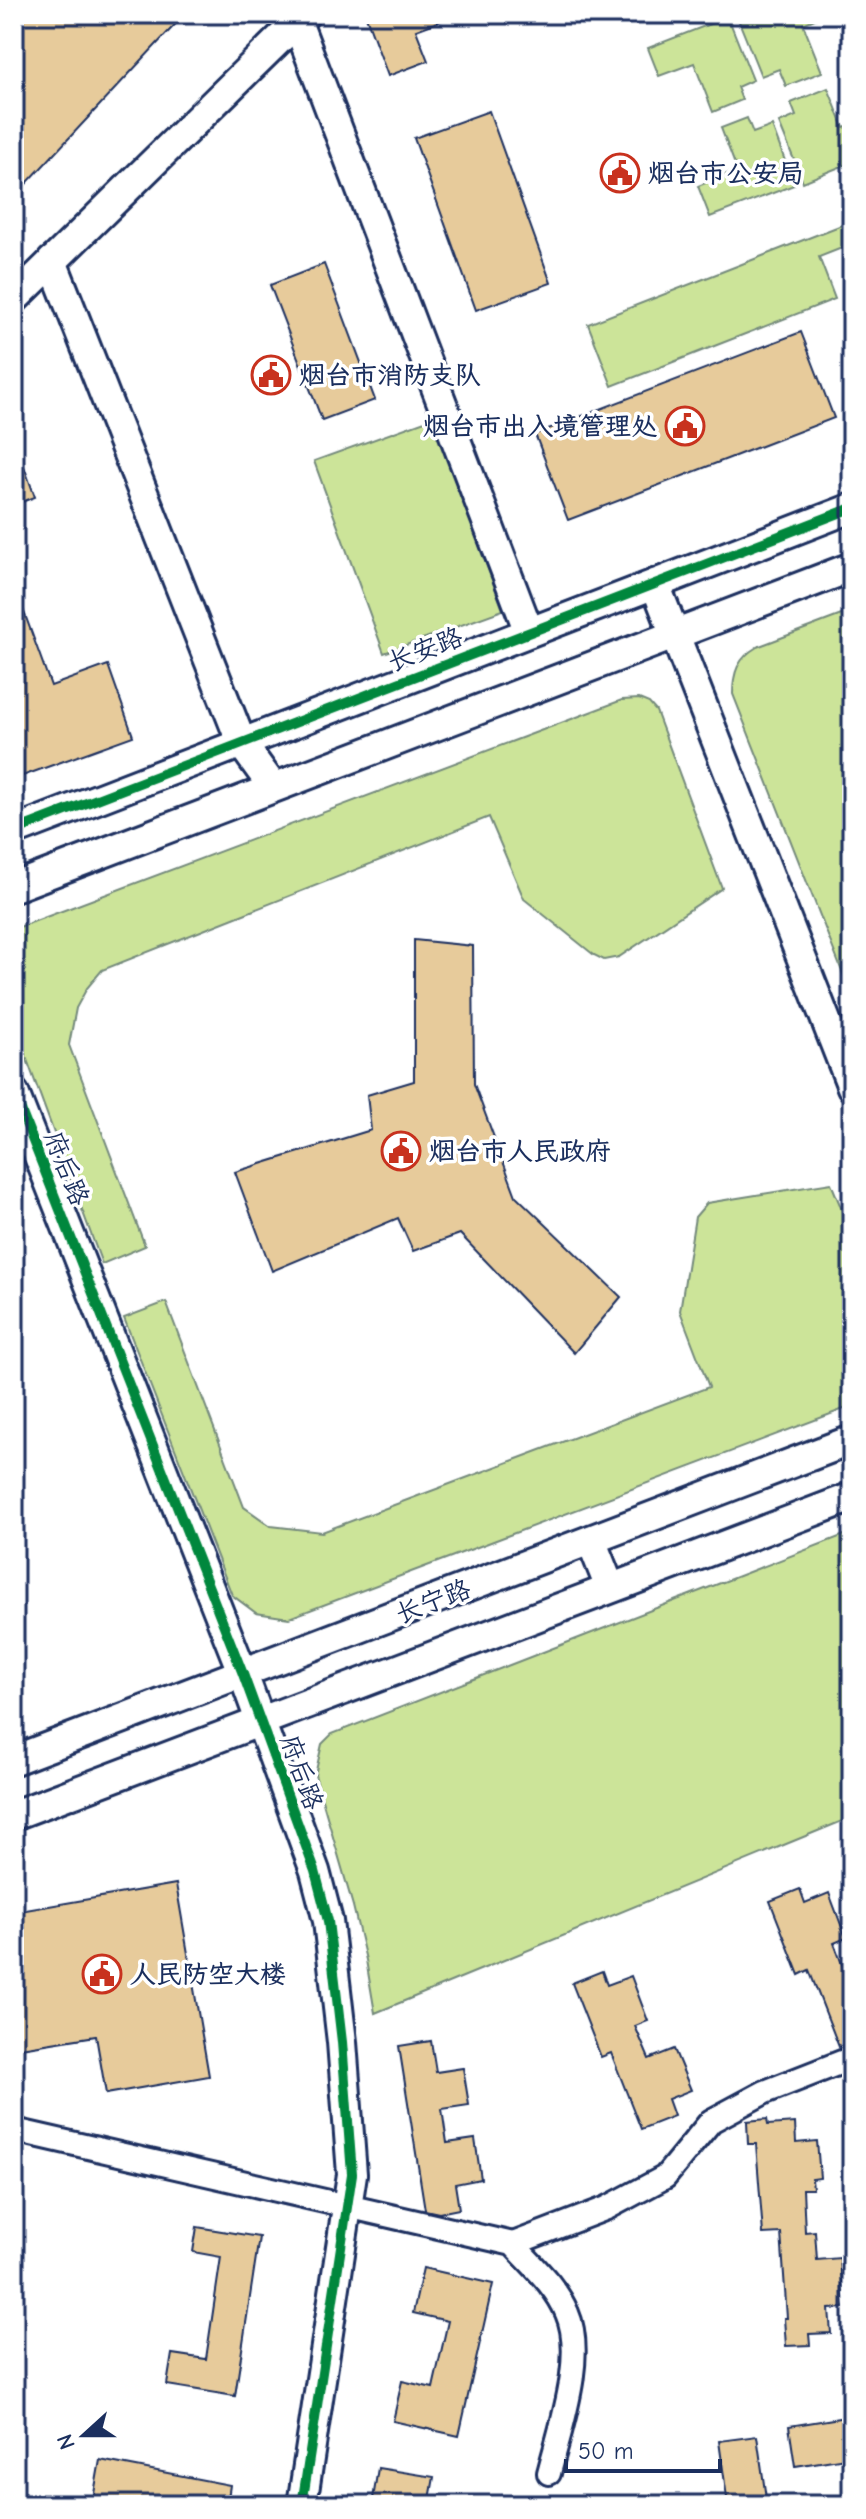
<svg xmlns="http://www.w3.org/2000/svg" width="866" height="2519" viewBox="0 0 866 2519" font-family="'Comic Neue','LXGW WenKai TC',sans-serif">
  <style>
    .green { fill: #cce499; stroke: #748a7c; stroke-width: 2 }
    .building { fill: #e7cb9b; stroke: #1b2f5e; stroke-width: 2 }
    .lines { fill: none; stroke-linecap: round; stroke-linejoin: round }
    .minor-casing { stroke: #1b2f5e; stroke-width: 28 }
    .tertiary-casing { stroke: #1b2f5e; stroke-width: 34 }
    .minor { stroke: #fff; stroke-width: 22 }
    .tertiary { stroke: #fff; stroke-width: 28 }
    .cycleway-casing { stroke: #fff; stroke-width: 15 }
    .cycleway { stroke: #00873e; stroke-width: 10 }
    .labels { text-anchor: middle; stroke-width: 7; stroke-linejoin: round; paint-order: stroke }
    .poi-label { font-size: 26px; font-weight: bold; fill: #1b2f5e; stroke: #fff; text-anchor: start }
    .street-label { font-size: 26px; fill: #1b2f5e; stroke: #fff }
  </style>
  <rect width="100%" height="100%" fill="#fff"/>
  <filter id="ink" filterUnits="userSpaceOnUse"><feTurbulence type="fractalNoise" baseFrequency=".0125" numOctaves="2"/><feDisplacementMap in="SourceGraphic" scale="16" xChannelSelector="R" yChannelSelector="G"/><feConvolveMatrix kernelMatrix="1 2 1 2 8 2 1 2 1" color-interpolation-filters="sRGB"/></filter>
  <g filter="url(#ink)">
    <g class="green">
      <polygon points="736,14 826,14 803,24 822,72 786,86 779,69 761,76"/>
      <polygon points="728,17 753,80 737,87 742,100 713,112 694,63 659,76 648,48"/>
      <polygon points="828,88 844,128 852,125 852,162 803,182 779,123 796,116 791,103"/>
      <polygon points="747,118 753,133 772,126 794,185 710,217 698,186 737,170 721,128"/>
      <polygon points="852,221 852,244 819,257 835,299 612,386 588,324"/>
      <polygon points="433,418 503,610 384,653 314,461"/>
      <path d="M852,611V997L733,694C733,672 738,658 757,647Z"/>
      <polygon points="639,699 649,703 656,711 722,888 619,957 604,960 594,955 524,899 489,817 102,970 87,988 76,1008 69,1045 145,1246 102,1264 14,1024 14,929 622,700"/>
      <polygon points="831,1183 852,1234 852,1406 289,1618 256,1613 232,1595 124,1318 166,1302 244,1507 271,1526 322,1532 709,1387 680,1311 695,1217 707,1203"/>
      <polygon points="852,1532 852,1817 375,2013 366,1960 353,1906 315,1775 322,1744 332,1734"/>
    </g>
    <g class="building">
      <polygon points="19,14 185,14 14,197 14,20"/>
      <polygon points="365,14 453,14 454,16 416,30 428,61 388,76"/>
      <polygon points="489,111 551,283 476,310 414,138"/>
      <polygon points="324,264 375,400 322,420 270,285"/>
      <polygon points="801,332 834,418 568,520 535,434"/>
      <polygon points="16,444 35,497 14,505 14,445"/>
      <polygon points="16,590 51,686 108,665 133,736 14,779"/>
      <polygon points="414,940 473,946 474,1084 516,1196 621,1297 574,1353 460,1234 413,1251 398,1218 272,1271 235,1172 371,1130 367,1095 414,1081"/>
      <polygon points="176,1884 209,2076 106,2094 96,2036 14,2049 14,1912"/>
      <polygon points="800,1889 805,1903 829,1893 846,1938 834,1943 847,1977 852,1975 852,2042 839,2047 809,1970 799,1975 770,1901"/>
      <polygon points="602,1971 607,1985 631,1976 648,2021 635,2026 649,2059 674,2049 691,2090 668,2099 674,2116 641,2129 611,2053 601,2057 572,1983"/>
      <polygon points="431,2041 436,2072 463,2068 469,2105 442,2109 447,2143 475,2139 481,2179 455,2184 459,2209 439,2213 425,2210 399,2046"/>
      <polygon points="767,2119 768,2125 795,2123 796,2143 817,2141 820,2178 812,2179 813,2189 803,2189 805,2232 815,2231 817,2260 840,2258 844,2308 829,2309 831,2333 809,2334 810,2345 786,2346 784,2318 787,2318 781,2233 763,2234 756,2144 748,2144 747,2121"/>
      <polygon points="197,2227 259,2237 235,2396 167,2385 172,2354 206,2359 221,2257 193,2252"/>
      <polygon points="423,2268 493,2284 459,2436 393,2421 402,2381 433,2388 448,2321 413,2313"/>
      <polygon points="852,2416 852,2457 795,2466 789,2426"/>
      <polygon points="757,2436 767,2505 728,2505 719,2441"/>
      <polygon points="100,2460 230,2485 227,2505 92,2505"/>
      <polygon points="378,2468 434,2477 429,2505 372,2505"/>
    </g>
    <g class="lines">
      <defs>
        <g id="minor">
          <path d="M14,2130L513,2244C532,2265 556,2286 567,2313C586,2356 560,2429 549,2473"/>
          <polyline points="513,2244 607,2208 665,2177 711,2121 765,2092 852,2058"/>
        </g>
        <g id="tertiary">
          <polyline points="297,22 529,632"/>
          <polyline points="52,261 242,744 273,787"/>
          <polyline points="14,299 305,14"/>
          <polyline points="655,584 852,1087"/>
          <polyline points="14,831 852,508"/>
          <polyline points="14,887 852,567"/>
          <polyline points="14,1093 243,1674 315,1871 328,1921 342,2042 352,2174 302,2505"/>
          <polyline points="591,1540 610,1588"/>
          <polyline points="14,1760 852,1440"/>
          <polyline points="14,1815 852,1497"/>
        </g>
      </defs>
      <use href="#minor" class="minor-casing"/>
      <use href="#tertiary" class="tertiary-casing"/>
      <use href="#minor" class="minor"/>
      <use href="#tertiary" class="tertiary"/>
      <defs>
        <g id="cycleway">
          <polyline points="14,831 852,508"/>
          <polyline points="14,1093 243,1674 315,1871 328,1921 342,2042 352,2174 302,2505"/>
        </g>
      </defs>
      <use href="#cycleway" class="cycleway-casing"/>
      <use href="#cycleway" class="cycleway"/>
    </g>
  </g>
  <defs>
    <symbol id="civic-ring" viewBox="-11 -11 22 22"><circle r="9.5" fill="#fff" stroke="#c8321e" stroke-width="1.5"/><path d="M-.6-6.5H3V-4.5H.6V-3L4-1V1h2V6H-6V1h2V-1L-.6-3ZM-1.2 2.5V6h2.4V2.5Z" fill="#c8321e"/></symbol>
  </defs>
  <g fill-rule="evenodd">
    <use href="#civic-ring" x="598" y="151" width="44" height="44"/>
    <use href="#civic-ring" x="249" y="353" width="44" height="44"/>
    <use href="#civic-ring" x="663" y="404" width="44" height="44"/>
    <use href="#civic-ring" x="379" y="1129" width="44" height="44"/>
    <use href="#civic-ring" x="80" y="1952" width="44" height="44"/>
  </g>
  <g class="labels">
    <g class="poi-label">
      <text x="648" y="182">烟台市公安局</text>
      <text x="299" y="384">烟台市消防支队</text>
      <text x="657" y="435" text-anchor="end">烟台市出入境管理处</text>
      <text x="429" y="1160">烟台市人民政府</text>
      <text x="130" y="1983">人民防空大楼</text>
    </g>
    <g class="street-label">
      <text transform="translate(425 649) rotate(-21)" y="9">长安路</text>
      <text transform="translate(67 1168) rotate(68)" y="9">府后路</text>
      <text transform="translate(433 1601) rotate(-21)" y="9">长宁路</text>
      <text transform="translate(302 1772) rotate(70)" y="9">府后路</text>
    </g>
  </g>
  <rect width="866" height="2519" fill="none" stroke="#fff" stroke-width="48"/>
  <rect x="24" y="24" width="818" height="2471" fill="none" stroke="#1b2f5e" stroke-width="3" filter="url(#ink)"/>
  <g transform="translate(84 2435) rotate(249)" stroke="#ffffff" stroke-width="6" paint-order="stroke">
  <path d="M0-6L14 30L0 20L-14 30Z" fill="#1b2f5e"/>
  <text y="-12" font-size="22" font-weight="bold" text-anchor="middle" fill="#1b2f5e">N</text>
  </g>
  <path d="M566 2459v12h154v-12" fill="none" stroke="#1b2f5e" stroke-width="4"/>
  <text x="578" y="2459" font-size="24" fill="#1b2f5e" stroke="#ffffff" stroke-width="6" paint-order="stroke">50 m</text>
</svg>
